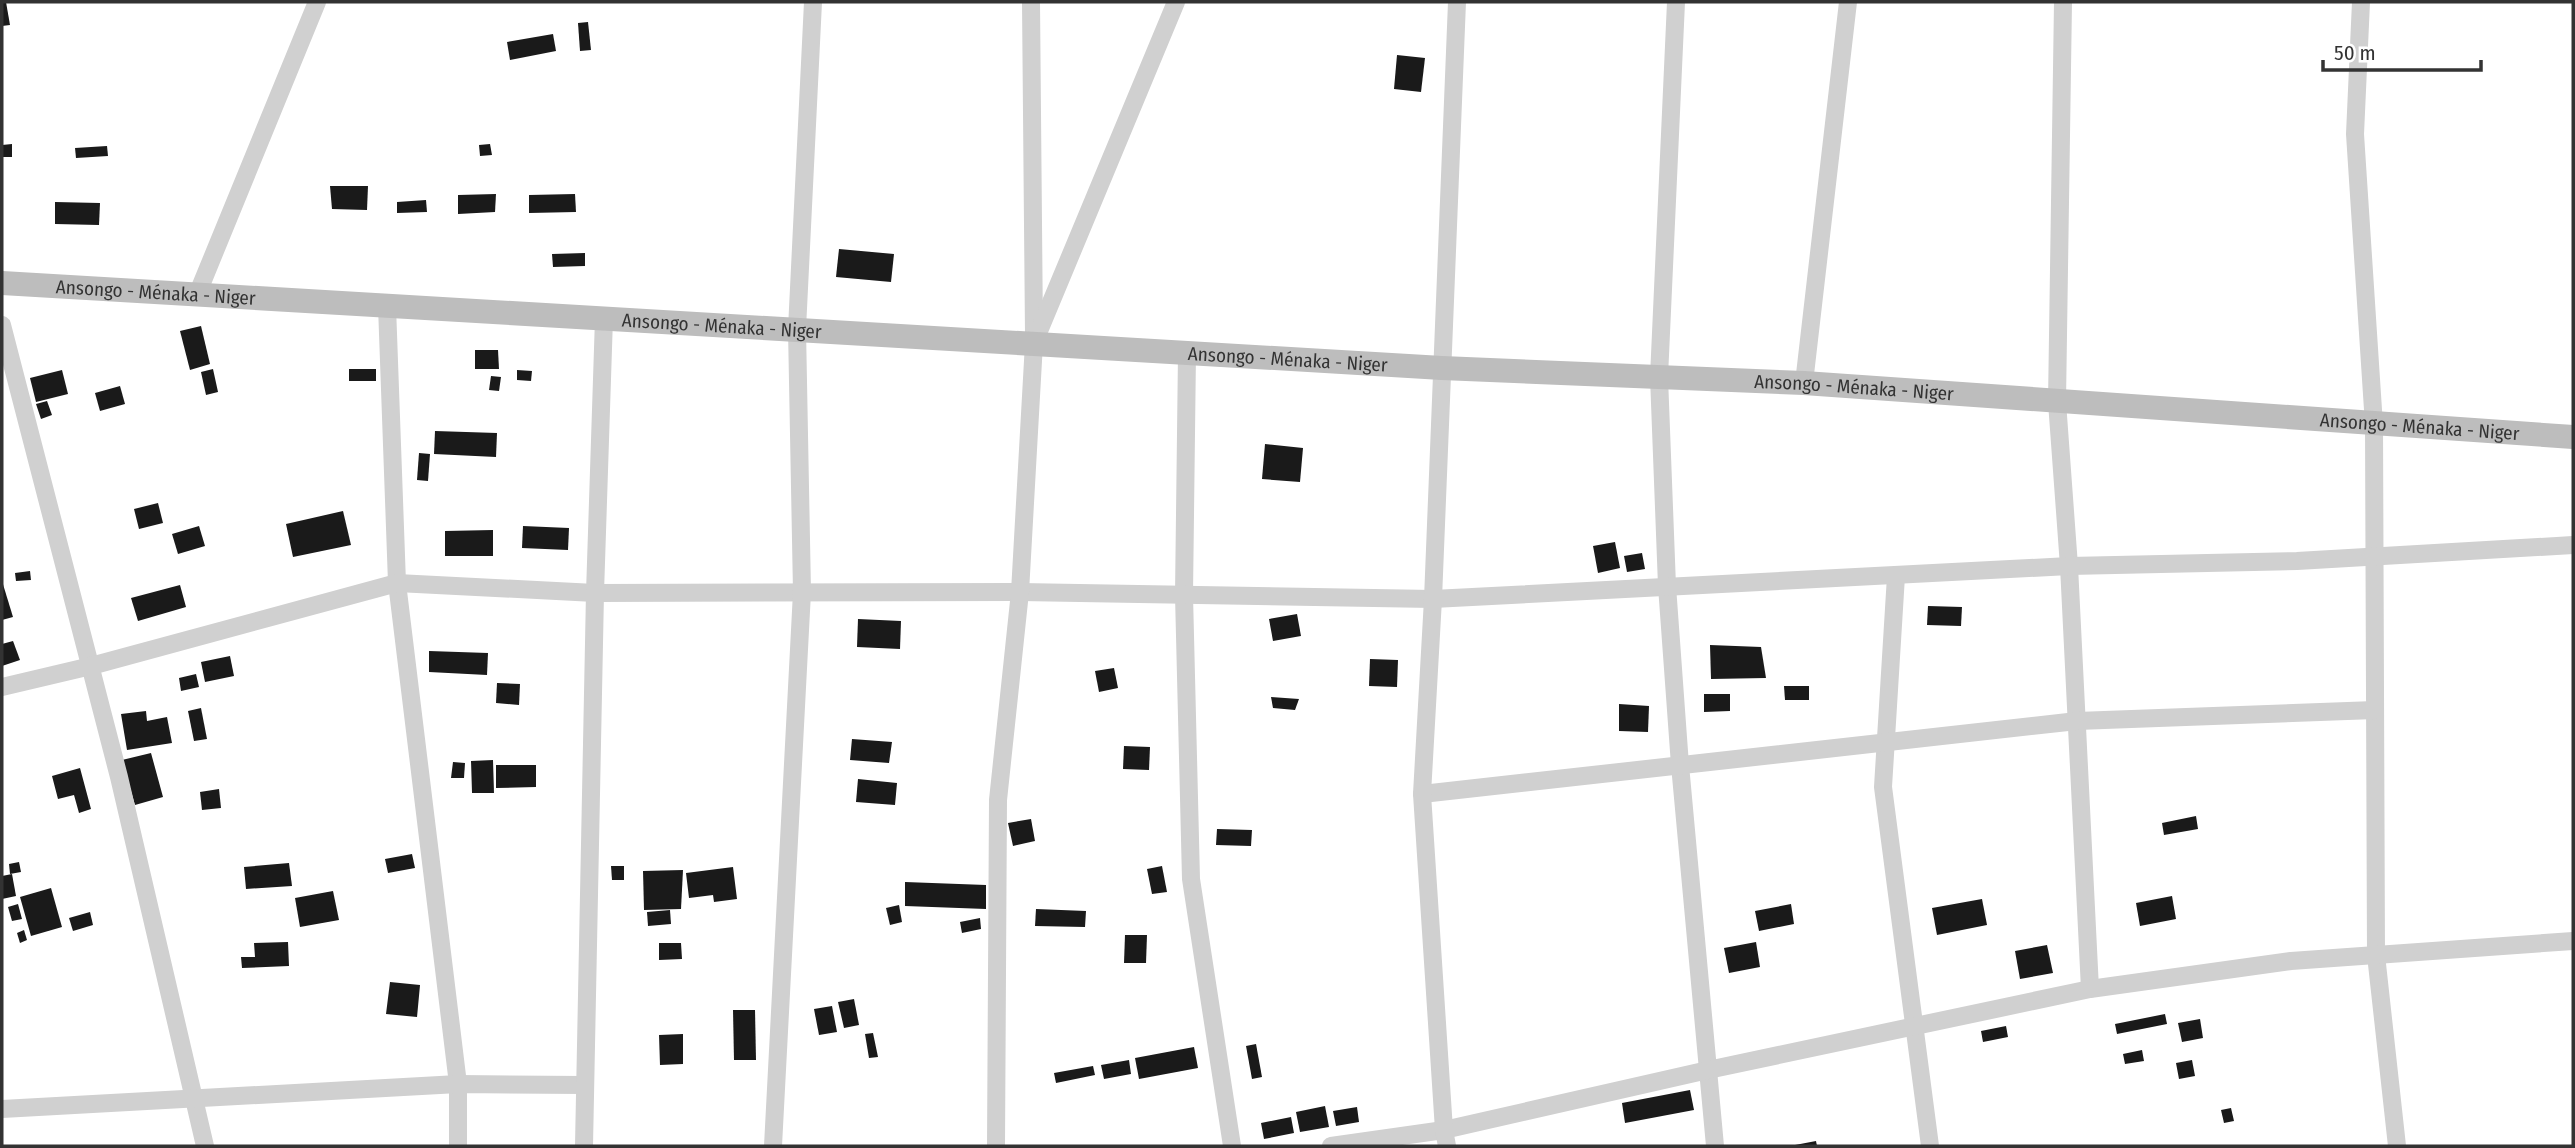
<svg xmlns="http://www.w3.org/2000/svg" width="2575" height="1148" viewBox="0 0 2575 1148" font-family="'Fira Sans Condensed',sans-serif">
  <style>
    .building { fill: #1a1a1a }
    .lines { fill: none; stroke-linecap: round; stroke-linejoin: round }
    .street { stroke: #d0d0d0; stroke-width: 18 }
    .secondary { stroke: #bdbdbd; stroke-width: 24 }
    .labels { text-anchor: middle; stroke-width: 7; stroke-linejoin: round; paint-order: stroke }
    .street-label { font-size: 19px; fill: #333; stroke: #fff }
  </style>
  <rect width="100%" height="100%" fill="#fff"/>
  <g class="building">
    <polygon points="2,2 6,2 10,25 2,26"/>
    <polygon points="588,22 591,50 580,51 578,23"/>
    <polygon points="553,34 556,51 510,60 507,42"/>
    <polygon points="1397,55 1425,58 1421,92 1394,89"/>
    <polygon points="12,144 12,157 2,157 2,145"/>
    <polygon points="490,144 492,155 480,156 479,145"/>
    <polygon points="107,146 108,156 76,158 75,148"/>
    <polygon points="330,186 368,186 367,210 332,209"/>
    <polygon points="496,194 495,212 458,214 458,195"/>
    <polygon points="575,194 576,212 529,213 529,195"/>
    <polygon points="426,200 427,212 397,213 397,202"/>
    <polygon points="55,202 100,203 99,225 55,224"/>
    <polygon points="839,249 894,254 891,282 836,277"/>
    <polygon points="585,253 585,266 553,267 552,254"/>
    <polygon points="201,326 210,364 190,370 180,331"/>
    <polygon points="475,350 498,350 499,369 475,369"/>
    <polygon points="213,369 218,392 206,395 201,372"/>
    <rect x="349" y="369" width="27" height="12"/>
    <polygon points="62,370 68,394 36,402 30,378"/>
    <polygon points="517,370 532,371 531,381 517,380"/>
    <polygon points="491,376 501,377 499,391 489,390"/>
    <polygon points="120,386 125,404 100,411 95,393"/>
    <polygon points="47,401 52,415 41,419 36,404"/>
    <polygon points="435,431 497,433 496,457 434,454"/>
    <polygon points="1265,444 1303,448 1300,482 1262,479"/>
    <polygon points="419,453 430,454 428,481 417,480"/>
    <polygon points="158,503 163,523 139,529 134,509"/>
    <polygon points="343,511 351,545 293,557 286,524"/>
    <polygon points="199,526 205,546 178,554 172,534"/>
    <polygon points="523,526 569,528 568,550 522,548"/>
    <polygon points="493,530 493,556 445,556 445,531"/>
    <polygon points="1615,542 1620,568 1598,573 1593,546"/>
    <polygon points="1642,553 1645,569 1627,572 1624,556"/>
    <polygon points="30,571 31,580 16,581 15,573"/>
    <polygon points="2,581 13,617 2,620"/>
    <polygon points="180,585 186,607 138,621 131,598"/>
    <polygon points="1928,606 1962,607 1961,626 1927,625"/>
    <polygon points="1297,614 1301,636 1273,641 1269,619"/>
    <polygon points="858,619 901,621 900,649 857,647"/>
    <polygon points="13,641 20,660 2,666 2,644"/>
    <polygon points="1710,645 1761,647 1766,678 1711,679"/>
    <polygon points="429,651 488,653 487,675 429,672"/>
    <polygon points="230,656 234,676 205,682 201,662"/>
    <polygon points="1370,659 1398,660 1397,687 1369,686"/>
    <polygon points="1114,668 1118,688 1099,692 1095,671"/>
    <polygon points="196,674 199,687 181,691 179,678"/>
    <polygon points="497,683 520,684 519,705 496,703"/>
    <polygon points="1784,686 1809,686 1809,700 1785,700"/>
    <polygon points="1704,694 1730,694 1730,711 1704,712"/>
    <polygon points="1271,697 1299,699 1295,710 1273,708"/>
    <polygon points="1619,704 1649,706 1648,732 1619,731"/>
    <polygon points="201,708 207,739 194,741 188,711"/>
    <polygon points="146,711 147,721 167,717 172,743 127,750 121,714"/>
    <polygon points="852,739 892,742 889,763 850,760"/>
    <polygon points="1124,746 1150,747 1149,770 1123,769"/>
    <polygon points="151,753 163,797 135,805 122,760"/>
    <polygon points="493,760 494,793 472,793 471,761"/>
    <polygon points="453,762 465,763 464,778 451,778"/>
    <polygon points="496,765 536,765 536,787 496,788"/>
    <polygon points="80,768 91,809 79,813 74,795 58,799 52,776"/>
    <polygon points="858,779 897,783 895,805 856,802"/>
    <polygon points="219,789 221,808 202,810 200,792"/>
    <polygon points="2196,816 2198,829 2164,835 2162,823"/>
    <polygon points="1031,819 1035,841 1013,846 1008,823"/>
    <polygon points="1217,829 1252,830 1251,846 1216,845"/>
    <polygon points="412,854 415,868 388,873 385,859"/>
    <polygon points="19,862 21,872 10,874 9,864"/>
    <polygon points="289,863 292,886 246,889 244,867"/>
    <polygon points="611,866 624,866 624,880 612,880"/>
    <polygon points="1162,866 1167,892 1152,894 1147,869"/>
    <polygon points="733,867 737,899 714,902 713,895 689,898 686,873"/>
    <polygon points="683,870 681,909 644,910 643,871"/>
    <polygon points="12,874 16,896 2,899 2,876"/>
    <polygon points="905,882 986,885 986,909 905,906"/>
    <polygon points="51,888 62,927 31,936 20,897"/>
    <polygon points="333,891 339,920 300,927 295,898"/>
    <polygon points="2172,896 2176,919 2140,926 2136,903"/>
    <polygon points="1982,899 1987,925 1937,935 1932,908"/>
    <polygon points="18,904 22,919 12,921 8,907"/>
    <polygon points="1791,904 1794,924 1759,931 1755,911"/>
    <polygon points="899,905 902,922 890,925 886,908"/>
    <polygon points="1036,909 1086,911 1085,927 1035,926"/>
    <polygon points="670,910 671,924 648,926 647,912"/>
    <polygon points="90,912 93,925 73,931 69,918"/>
    <polygon points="980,918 981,929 962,933 960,922"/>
    <polygon points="24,930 27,940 20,943 17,933"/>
    <polygon points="1125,935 1147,935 1146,963 1124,963"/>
    <polygon points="288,942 289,966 242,968 241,957 255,957 254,943"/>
    <polygon points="1756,942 1760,967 1729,973 1724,948"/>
    <polygon points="659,943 681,943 682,959 659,960"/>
    <polygon points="2047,945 2053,973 2020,979 2015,951"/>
    <polygon points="390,982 420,985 417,1017 386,1014"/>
    <polygon points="854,999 859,1025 844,1028 838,1002"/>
    <polygon points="832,1006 837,1032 819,1035 814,1009"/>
    <polygon points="733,1010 755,1010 756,1060 734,1060"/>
    <polygon points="2165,1014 2167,1024 2117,1034 2115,1024"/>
    <polygon points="2200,1019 2203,1038 2182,1042 2178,1023"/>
    <polygon points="2006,1026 2008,1037 1983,1042 1981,1031"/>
    <polygon points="873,1033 878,1057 869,1058 865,1034"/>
    <polygon points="683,1034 683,1064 660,1065 659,1035"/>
    <polygon points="1256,1044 1262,1077 1252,1079 1246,1046"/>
    <polygon points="1194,1047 1198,1068 1139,1079 1135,1058"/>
    <polygon points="2142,1050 2144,1061 2125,1064 2123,1054"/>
    <polygon points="1129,1060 1131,1074 1104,1079 1101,1065"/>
    <polygon points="2192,1060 2195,1076 2179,1079 2176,1063"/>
    <polygon points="1093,1066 1095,1075 1056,1083 1054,1073"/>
    <polygon points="1690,1090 1694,1110 1625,1123 1622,1103"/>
    <polygon points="1325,1106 1329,1127 1300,1132 1296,1112"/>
    <polygon points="1357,1107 1359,1122 1336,1126 1333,1111"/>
    <polygon points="2231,1108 2234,1121 2224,1123 2221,1110"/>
    <polygon points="1291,1117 1294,1133 1264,1139 1261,1123"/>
    <polygon points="1816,1141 1817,1146 1795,1146 1795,1145"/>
  </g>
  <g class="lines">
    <g class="street">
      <polyline points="1031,2 1034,334"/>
      <polyline points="1676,2 1659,377 1667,586 1680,765 1715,1146"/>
      <polyline points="2063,2 2057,402 2069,566 2090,989"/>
      <polyline points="2361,2 2355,134 2374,425 2376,955 2397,1146"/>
      <polyline points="197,295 317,2"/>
      <polyline points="387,306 397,583 458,1084 458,1146"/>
      <polyline points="2,325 119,777 205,1146"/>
      <polyline points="1187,353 1184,595 1191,879 1232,1146"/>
      <polyline points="1804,383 1848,2"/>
      <polyline points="1896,576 1883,787 1930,1146"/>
      <polyline points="2,687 91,666 397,583 595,593 1020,592 1433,599 2069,566 2297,561 2573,545"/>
      <polyline points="1422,794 2077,721 2375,710"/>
      <polyline points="2,1109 458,1084 584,1085"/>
      <polyline points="584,1146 595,593 604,318"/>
      <polyline points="773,1146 802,592 797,329 813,2"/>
      <polyline points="996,1146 998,800 1020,592 1034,343 1176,2"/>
      <polyline points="1331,1146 1444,1130 1708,1070 2090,989 2291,961 2573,941"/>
      <polyline points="1447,1146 1444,1130 1422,794 1433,599 1457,2"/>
    </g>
    <path class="secondary" id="s1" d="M2,283L1442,368L1804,383L2573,437"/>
  </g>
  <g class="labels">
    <g class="street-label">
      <text dy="7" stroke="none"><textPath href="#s1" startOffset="154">Ansongo - Ménaka - Niger</textPath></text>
      <text dy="7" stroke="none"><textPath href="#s1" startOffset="721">Ansongo - Ménaka - Niger</textPath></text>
      <text dy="7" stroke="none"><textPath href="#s1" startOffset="1288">Ansongo - Ménaka - Niger</textPath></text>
      <text dy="7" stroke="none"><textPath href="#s1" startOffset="1855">Ansongo - Ménaka - Niger</textPath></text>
      <text dy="7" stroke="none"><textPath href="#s1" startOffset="2422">Ansongo - Ménaka - Niger</textPath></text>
    </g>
  </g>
  <rect width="2575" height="1148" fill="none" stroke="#333333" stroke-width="7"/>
  <path d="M2323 60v10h158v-10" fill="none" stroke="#333333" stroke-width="3.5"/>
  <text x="2334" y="60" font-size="21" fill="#333333" stroke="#ffffff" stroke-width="5" paint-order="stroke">50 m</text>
</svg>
